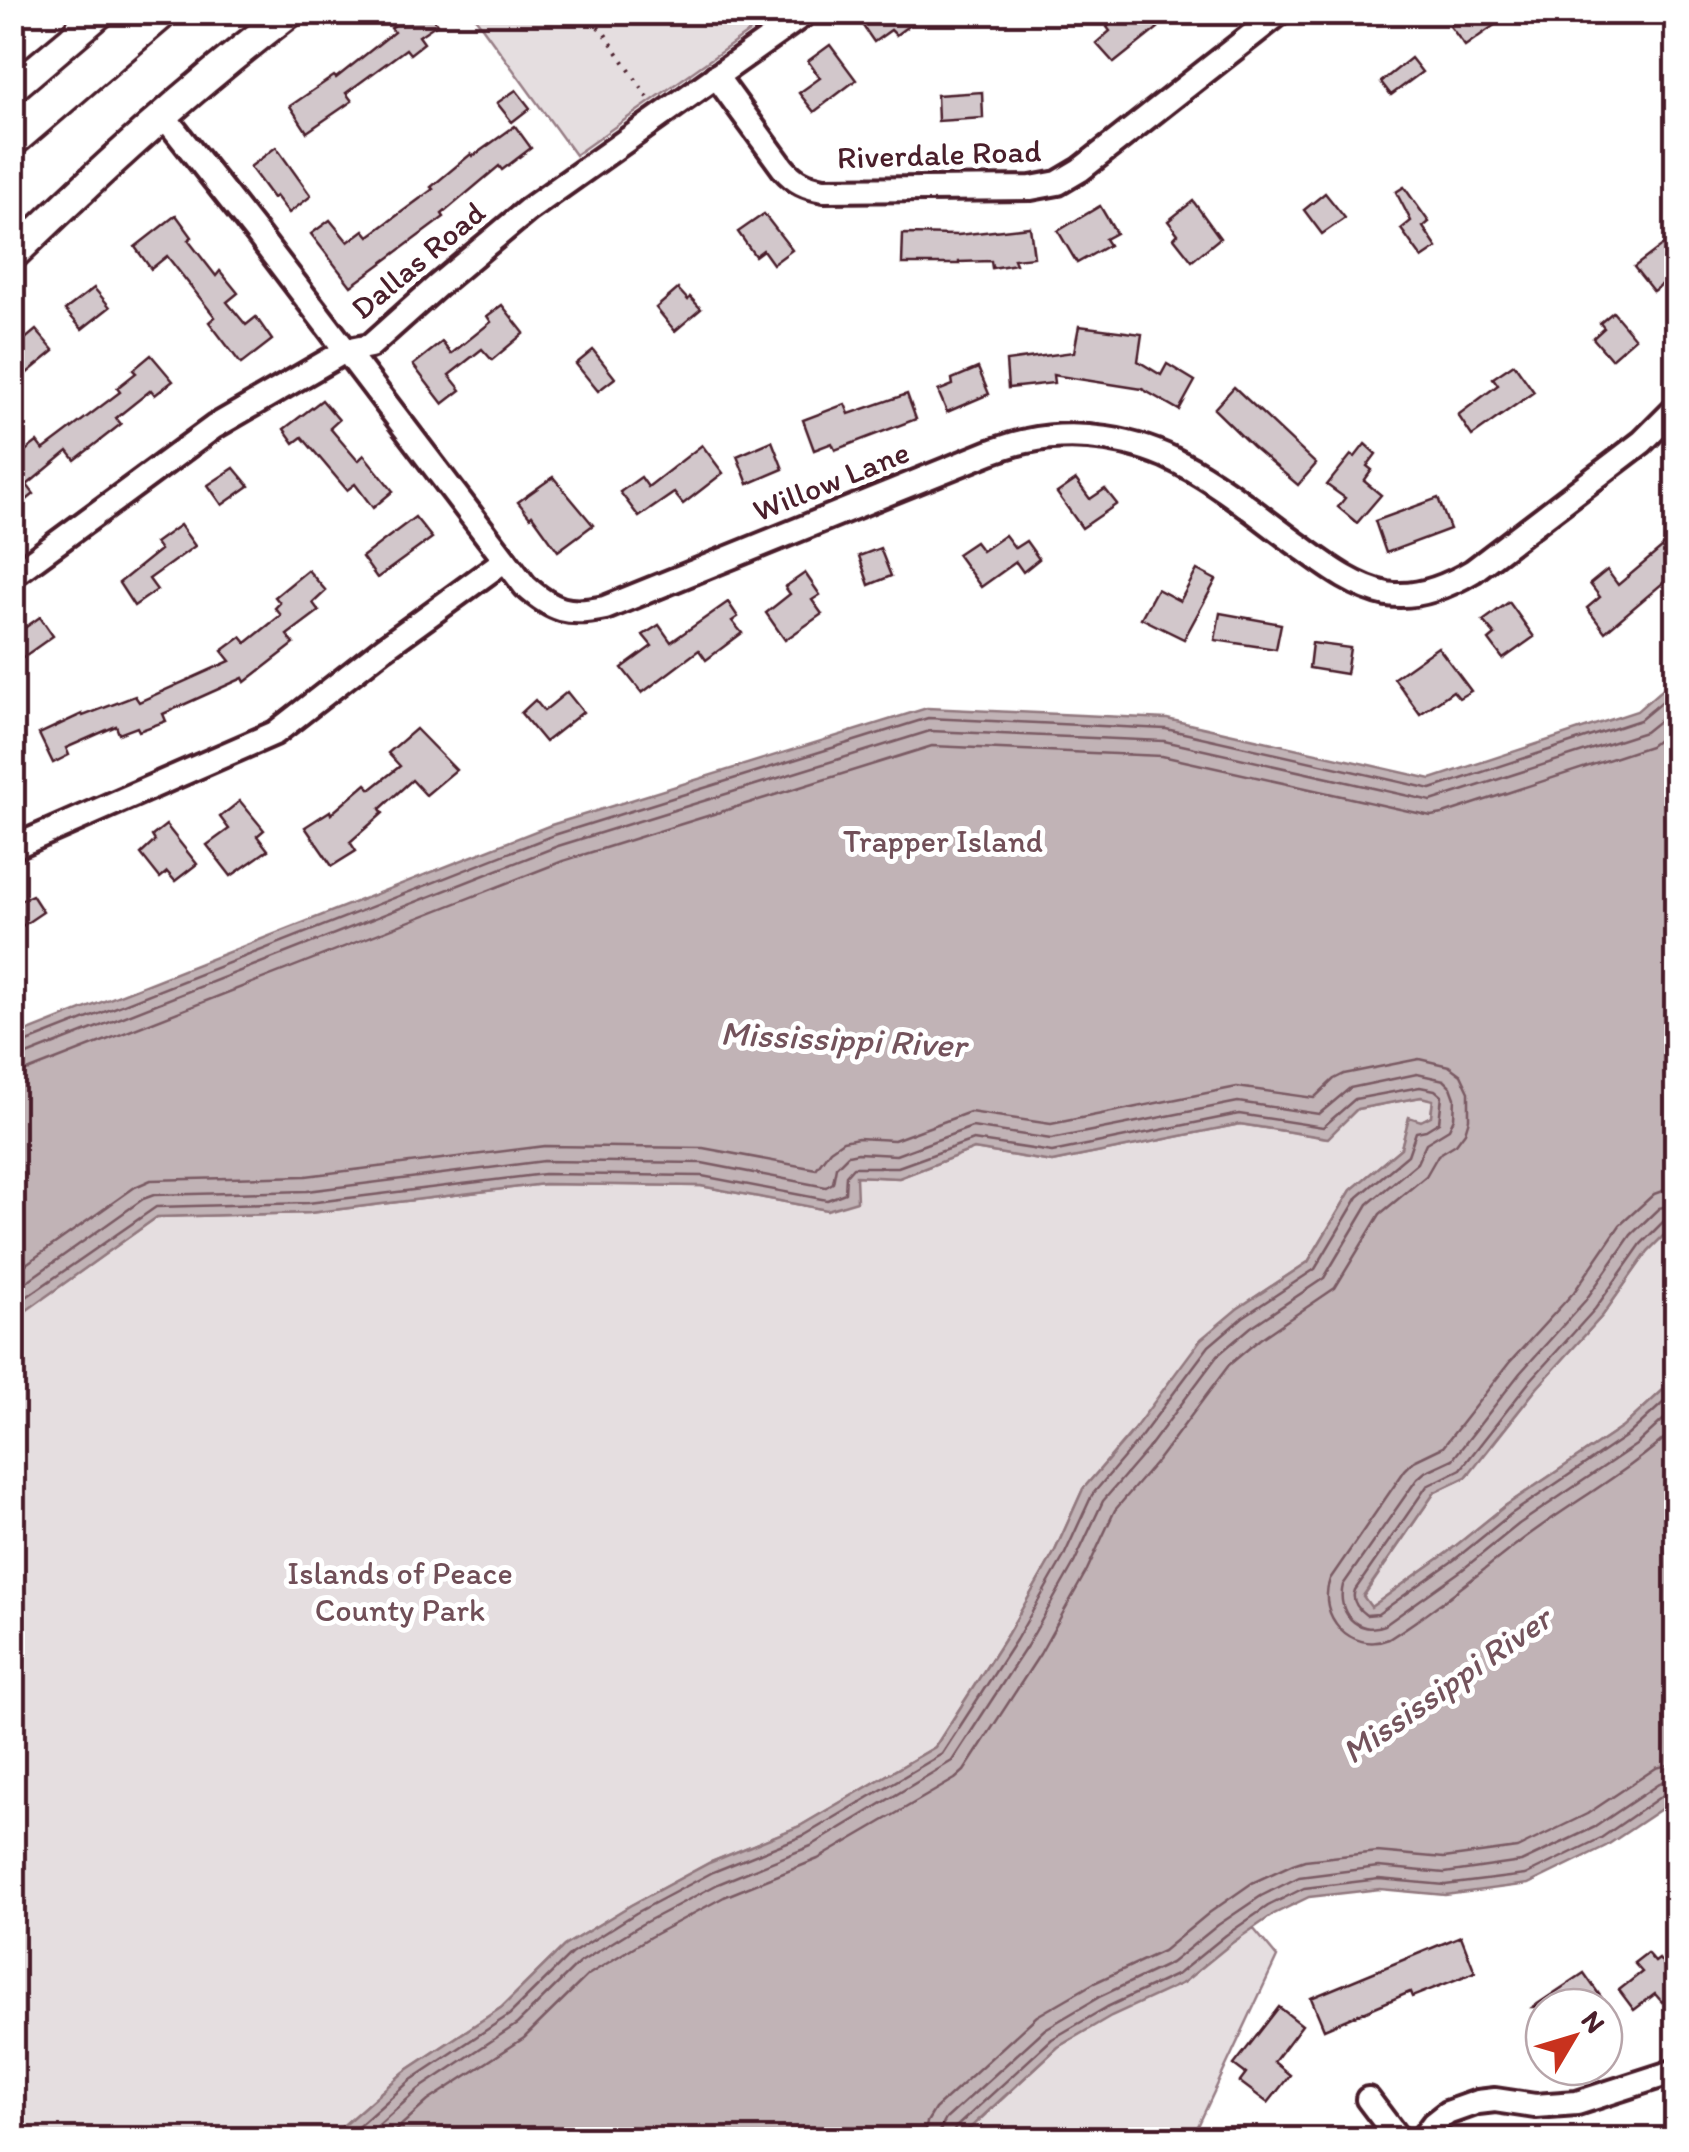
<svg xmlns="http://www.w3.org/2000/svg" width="1689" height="2152" viewBox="0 0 1689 2152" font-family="Itim,sans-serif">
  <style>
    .green { fill: #e5dee0; stroke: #987e86; stroke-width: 2.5 }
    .water { fill: #c1b3b6; stroke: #91787e; stroke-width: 2.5 }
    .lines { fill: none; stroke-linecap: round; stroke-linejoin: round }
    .shore { stroke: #7a5a63; stroke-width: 2.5 }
    .building { fill: #d2c7cb; stroke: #4a1f2b; stroke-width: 2.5 }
    .minor-casing { stroke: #4a1f2b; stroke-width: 30 }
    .tertiary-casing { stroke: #4a1f2b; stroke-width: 35 }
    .trunk-casing { stroke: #4a1f2b; stroke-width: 45 }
    .path { stroke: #4a1f2b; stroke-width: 4; stroke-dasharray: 2.5 8; stroke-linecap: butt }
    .minor { stroke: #fff; stroke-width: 22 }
    .tertiary { stroke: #fff; stroke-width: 28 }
    .trunk { stroke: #fff; stroke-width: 38 }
    .labels { text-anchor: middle; stroke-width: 10; stroke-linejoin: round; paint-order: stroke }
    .street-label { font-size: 32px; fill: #4a1f2b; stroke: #fff }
    .park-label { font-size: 32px; fill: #714f58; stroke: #fff }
    .water-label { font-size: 35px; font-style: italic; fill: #74535c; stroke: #fff }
  </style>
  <rect width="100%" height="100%" fill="#fff"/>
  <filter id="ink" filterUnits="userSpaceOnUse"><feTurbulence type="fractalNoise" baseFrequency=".01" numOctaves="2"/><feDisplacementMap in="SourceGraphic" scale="20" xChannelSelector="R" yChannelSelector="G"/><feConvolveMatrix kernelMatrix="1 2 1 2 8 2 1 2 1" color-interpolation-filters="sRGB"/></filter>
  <g filter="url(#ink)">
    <g class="green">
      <polygon points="472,13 776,13 575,155"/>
      <polygon points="1421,1097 1433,1099 1431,1116 1421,1121 1409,1118 1401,1148 1351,1190 1308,1262 1237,1309 1083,1489 1054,1553 1007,1635 935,1747 800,1826 709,1863 631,1905 564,1946 502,2007 404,2072 328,2139 13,2139 12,1320 157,1217 309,1213 544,1184 701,1186 827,1210 855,1176 899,1178 974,1149 1052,1162 1240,1124 1327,1138 1357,1109"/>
      <polygon points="1676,1223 1676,1378 1623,1427 1505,1506 1448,1552 1371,1607 1363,1597 1435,1492 1467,1477 1537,1388 1603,1315 1648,1251"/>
      <polygon points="1253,1928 1277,1957 1192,2139 958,2140 1058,2047"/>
    </g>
    <polygon class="water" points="1676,677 1676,1223 1648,1251 1603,1315 1537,1388 1466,1477 1435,1492 1363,1596 1371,1607 1448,1552 1505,1506 1623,1427 1676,1378 1676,1799 1606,1846 1528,1884 1445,1895 1380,1889 1309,1897 1274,1914 1232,1943 1183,1983 1111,2016 1058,2047 958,2139 328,2139 404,2072 502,2007 564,1946 631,1905 709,1863 800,1826 935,1747 1007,1635 1054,1553 1083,1489 1129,1436 1201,1339 1237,1309 1308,1262 1351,1190 1401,1148 1409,1117 1421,1121 1431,1116 1433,1100 1421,1097 1357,1109 1328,1138 1240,1124 1052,1162 974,1149 899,1178 856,1176 857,1201 827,1210 701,1186 544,1184 309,1213 157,1217 13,1320 13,1037 551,825 927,708 1167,719 1431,779 1637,711"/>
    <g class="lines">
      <g class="shore">
        <polyline points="12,1045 20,1045 554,835 928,718 1166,729 1431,789 1640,720 1676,690"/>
        <polyline points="12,1058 24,1056 558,846 930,731 1164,741 1431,801 1645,732 1676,707"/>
        <polyline points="12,1073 30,1070 563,861 932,746 1162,756 1431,816 1443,814 1650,746 1676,726"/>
        <path d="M1676,1189L1665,1190L1654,1194L1620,1225L1574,1292L1509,1363L1443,1447L1414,1461L1405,1470L1330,1579C1316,1616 1351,1654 1389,1639C1437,1609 1481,1571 1526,1537C1576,1500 1630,1471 1676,1428"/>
        <path d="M1676,1204L1659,1208L1631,1235L1585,1301L1520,1373L1453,1459L1425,1472L1417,1479L1343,1585C1336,1612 1357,1636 1385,1625L1462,1570L1519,1524L1636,1445L1676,1408"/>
        <path d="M1676,1216L1667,1218L1641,1244L1595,1309L1530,1381L1461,1469L1427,1486L1355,1590C1351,1600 1358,1609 1366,1615L1378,1614L1454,1560L1511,1514L1628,1435L1676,1391"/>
        <polyline points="12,1274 135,1187 151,1180 306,1176 545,1146 703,1148 816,1169 830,1150 843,1141 858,1138 894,1140 970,1112 1051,1124 1237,1087 1314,1098 1334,1079 1344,1074 1419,1059 1449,1066 1461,1075 1469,1092 1469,1119 1465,1132 1456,1144 1438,1155 1426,1176 1380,1214 1335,1288 1260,1339 1229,1365 1158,1460 1115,1510 1087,1570 1040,1654 964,1771 955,1779 818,1859 724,1897 650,1937 588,1975 524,2038 428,2101 385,2140"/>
        <polyline points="12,1292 143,1199 154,1195 307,1191 544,1161 702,1163 826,1187 833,1183 836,1167 848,1155 858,1153 896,1155 972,1127 1051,1139 1238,1102 1319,1114 1350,1088 1417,1074 1444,1080 1451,1087 1455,1098 1454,1118 1449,1129 1426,1143 1417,1163 1368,1204 1324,1278 1251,1327 1218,1355 1147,1450 1103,1501 1074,1563 1027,1646 952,1761 811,1846 718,1884 642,1924 579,1963 517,2024 419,2089 362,2140"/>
        <polyline points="12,1307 156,1207 308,1203 544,1174 702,1176 827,1200 845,1193 846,1175 853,1167 898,1167 973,1140 1052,1152 1239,1114 1323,1127 1355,1099 1420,1087 1435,1090 1442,1096 1439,1122 1426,1130 1416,1132 1408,1155 1358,1197 1315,1269 1243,1317 1209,1346 1137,1442 1092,1495 1063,1558 1016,1640 942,1754 805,1835 713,1872 636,1913 571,1954 509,2015 411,2080 343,2140"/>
        <polyline points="924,2140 927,2122 935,2109 1037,2016 1094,1983 1163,1951 1209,1913 1252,1883 1293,1864 1305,1860 1377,1852 1444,1858 1517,1848 1587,1814 1656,1768 1676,1763"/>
        <polyline points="939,2140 941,2128 946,2119 1045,2029 1101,1996 1171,1963 1218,1925 1261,1896 1299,1877 1378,1867 1445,1873 1521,1862 1595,1827 1663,1781 1676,1778"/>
        <polyline points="952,2140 955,2128 1052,2039 1107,2007 1178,1974 1226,1935 1268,1906 1304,1888 1379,1879 1445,1885 1525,1875 1601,1838 1660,1797 1669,1792 1676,1791"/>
      </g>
    </g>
    <g class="building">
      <polygon points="411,12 429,12 437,24 419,36 424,43 410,54 406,49 346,93 352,101 307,132 290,106 334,76 336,78 394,32 391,28"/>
      <polygon points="881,12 927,12 896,35 891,30 874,42 863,26"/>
      <polygon points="1126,12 1175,12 1157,27 1158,28 1114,63 1096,43 1110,31 1107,27"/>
      <polygon points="1468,12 1471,12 1475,19 1483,12 1493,12 1499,22 1465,46 1450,26"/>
      <polygon points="830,45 856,80 814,112 799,93 820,78 808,61"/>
      <polygon points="1411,58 1422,72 1391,95 1381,82"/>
      <polygon points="516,90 530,108 512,122 497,103"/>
      <polygon points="982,92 983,118 938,121 937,95"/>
      <polygon points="515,126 531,148 502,170 499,166 442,214 444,217 351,286 311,234 330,220 348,242 364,230 369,236 433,189 431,187 471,154 473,156"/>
      <polygon points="276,147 311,196 289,213 276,196 273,198 250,167"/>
      <polygon points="1404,187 1429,222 1423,227 1437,248 1422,258 1401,229 1411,221 1396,192"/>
      <polygon points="1325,193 1345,218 1322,234 1304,210"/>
      <polygon points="1193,201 1220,238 1192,261 1174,238 1178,234 1168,221"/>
      <polygon points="1100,206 1116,233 1105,239 1109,245 1077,263 1058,231"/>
      <polygon points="764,214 792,250 773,264 763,250 755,256 738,232"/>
      <polygon points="176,215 192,237 188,240 216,276 220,271 238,293 227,302 246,325 256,317 272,340 241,364 209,322 215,317 167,256 151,269 135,247"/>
      <polygon points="1030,227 1034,257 1014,259 1016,264 992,268 991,261 959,262 959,264 902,264 903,234 958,235"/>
      <polygon points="1676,235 1676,274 1653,291 1634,267"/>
      <polygon points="94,288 110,307 82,329 65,310"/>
      <polygon points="678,289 688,300 690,297 701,309 675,331 656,308"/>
      <polygon points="502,305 524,333 492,360 482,349 449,375 461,390 443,404 413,365 442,342 451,354 491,322 487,316"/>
      <polygon points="1613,312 1635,338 1611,359 1593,338 1604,328 1600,323"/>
      <polygon points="1079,326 1142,334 1138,361 1161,375 1167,364 1195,381 1179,410 1142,389 1053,375 1054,383 1008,388 1006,361 1074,352"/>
      <polygon points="36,330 54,351 21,378 12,369 12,350"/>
      <polygon points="593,350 615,378 598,391 576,364"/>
      <polygon points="151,355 173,381 155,395 151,390 116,418 121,424 75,460 68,451 27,485 34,494 12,512 12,461 37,442 43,450 120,392 117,388 136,373 133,370"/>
      <polygon points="1514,364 1534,392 1472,436 1458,415 1498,385 1493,378"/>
      <polygon points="978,368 989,394 947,412 938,391 953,385 952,379"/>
      <polygon points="1234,387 1316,464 1298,485 1252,446 1214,409"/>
      <polygon points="907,394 916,419 835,450 832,443 814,450 803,420 845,404 849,414"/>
      <polygon points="322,400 339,420 330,428 358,461 364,455 393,491 373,508 355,484 347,490 302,437 294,443 284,429"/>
      <polygon points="772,441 783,469 748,484 737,456"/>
      <polygon points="1365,444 1376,454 1367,466 1372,470 1364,481 1381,495 1357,523 1338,507 1345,498 1327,485 1351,455 1355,457"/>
      <polygon points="702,445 723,473 683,504 674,493 639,517 620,492 641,477 648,487"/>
      <polygon points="234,468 249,486 222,505 208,485"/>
      <polygon points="553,477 593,525 558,551 532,515 530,517 518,502"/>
      <polygon points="1076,480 1090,499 1105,489 1117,504 1082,528 1057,493"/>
      <polygon points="1438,498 1450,529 1386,553 1375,521"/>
      <polygon points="415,517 432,538 377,578 362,557"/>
      <polygon points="180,525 195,546 149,579 157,590 134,606 119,583 160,550 155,543"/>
      <polygon points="1005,535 1015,548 1026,541 1039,559 1023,572 1016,562 981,587 957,554 975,542 982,551"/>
      <polygon points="1676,536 1676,572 1605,632 1587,608 1600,597 1590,584 1607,570 1618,585"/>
      <polygon points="880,548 891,576 869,585 859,556"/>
      <polygon points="308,570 326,591 313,603 319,611 287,635 294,644 245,682 243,678 163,714 166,721 139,731 137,727 119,734 116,726 66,748 69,755 53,763 39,734 82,714 83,716 135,696 139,702 230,661 222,651 241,637 246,643 281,615 275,608 280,603 275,597"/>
      <polygon points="1197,570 1216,580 1184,639 1141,618 1157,589 1180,601"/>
      <polygon points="805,573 820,595 812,600 822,614 785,640 766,613 790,594 785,587"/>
      <polygon points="728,602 738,617 732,621 742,633 706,660 699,650 642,693 622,668 652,646 643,635 659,625 671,642"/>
      <polygon points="1509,602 1534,637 1503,659 1489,640 1495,635 1483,621"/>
      <polygon points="1220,613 1281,624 1276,649 1215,640"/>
      <polygon points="40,617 53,636 19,660 12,651 12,637"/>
      <polygon points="1312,643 1350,648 1346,674 1309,668"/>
      <polygon points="1438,647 1471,691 1459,698 1453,691 1420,714 1394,678"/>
      <polygon points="567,692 583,712 545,742 521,713 535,700 544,711"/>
      <polygon points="416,729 456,770 426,795 412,780 380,809 383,813 350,842 356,851 332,866 305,827 330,811 331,814 366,784 371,789 400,766 388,753"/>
      <polygon points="240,801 264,830 257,836 268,850 231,876 207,845 229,829 220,817"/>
      <polygon points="166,825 197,864 175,881 167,872 160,878 141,854 155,841 152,836"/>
      <polygon points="32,895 43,912 12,933 12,904"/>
      <polygon points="1461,1936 1475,1972 1412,1997 1410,1992 1324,2029 1311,1998"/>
      <polygon points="1647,1953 1655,1962 1659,1959 1663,1964 1676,1953 1676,1990 1662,2002 1655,1994 1634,2010 1619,1990 1642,1972 1634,1963"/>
      <polygon points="1584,1973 1603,2000 1592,2007 1533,2007"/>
      <polygon points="1279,2007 1302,2025 1274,2062 1290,2075 1268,2103 1240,2082 1246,2074 1234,2065"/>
    </g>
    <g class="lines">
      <defs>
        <g id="minor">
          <path d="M716,76L783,168C795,182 806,187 824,190L1031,188L1058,183L1080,170L1281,12"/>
          <path d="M163,115L258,235L525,586C553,611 569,616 605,608L990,452C1002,448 1015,443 1027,441C1077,430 1137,439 1182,464C1224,486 1262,519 1301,547C1327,566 1354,587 1387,594C1417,599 1448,586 1473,571L1642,442L1676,408"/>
          <polyline points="12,576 214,427 345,351 370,346 436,287 528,210 807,12"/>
          <polyline points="12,848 275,733 384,648 505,560"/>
          <polyline points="1368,2099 1396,2136 1402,2140"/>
          <polyline points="1421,2140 1433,2124 1447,2113 1478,2102 1495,2100 1535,2106 1577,2103 1676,2071"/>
        </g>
        <path id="tertiary" d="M12,256C101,170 191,87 290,12"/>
        <g id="trunk">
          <polyline points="12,42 48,12"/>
          <polyline points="12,136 157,12"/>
        </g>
      </defs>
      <use href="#minor" class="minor-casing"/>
      <use href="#tertiary" class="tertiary-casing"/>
      <use href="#trunk" class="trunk-casing"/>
      <polyline class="path" points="583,12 605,34 649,99"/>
      <use href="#minor" class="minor"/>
      <use href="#tertiary" class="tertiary"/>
      <use href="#trunk" class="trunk"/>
    </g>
  </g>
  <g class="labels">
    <g class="street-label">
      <text transform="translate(939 154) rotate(-2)" y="11">Riverdale Road</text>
      <text transform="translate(418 260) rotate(-40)" y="11">Dallas Road</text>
      <text transform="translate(831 481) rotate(-22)" y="11">Willow Lane</text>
    </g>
    <g class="park-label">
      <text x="943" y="852">Trapper Island</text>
      <text x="400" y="1584">Islands of Peace<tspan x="400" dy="37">County Park</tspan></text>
    </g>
    <g class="water-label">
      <text transform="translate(843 1039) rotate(3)" y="12">Mississippi River</text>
      <text transform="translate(1446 1685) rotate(-35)" y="12">Mississippi River</text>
    </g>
  </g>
  <rect width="1689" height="2152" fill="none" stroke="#fff" stroke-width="50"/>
  <rect x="25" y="25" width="1639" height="2102" fill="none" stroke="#4a1f2b" stroke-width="4" filter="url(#ink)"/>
  <g transform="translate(1574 2037) rotate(52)"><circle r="48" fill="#ffffff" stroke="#b7a5aa" stroke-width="2.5"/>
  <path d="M0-8L18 38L0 25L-18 38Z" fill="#c8321e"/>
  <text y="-15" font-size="28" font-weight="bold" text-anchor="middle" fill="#4a1f2b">N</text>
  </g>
</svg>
